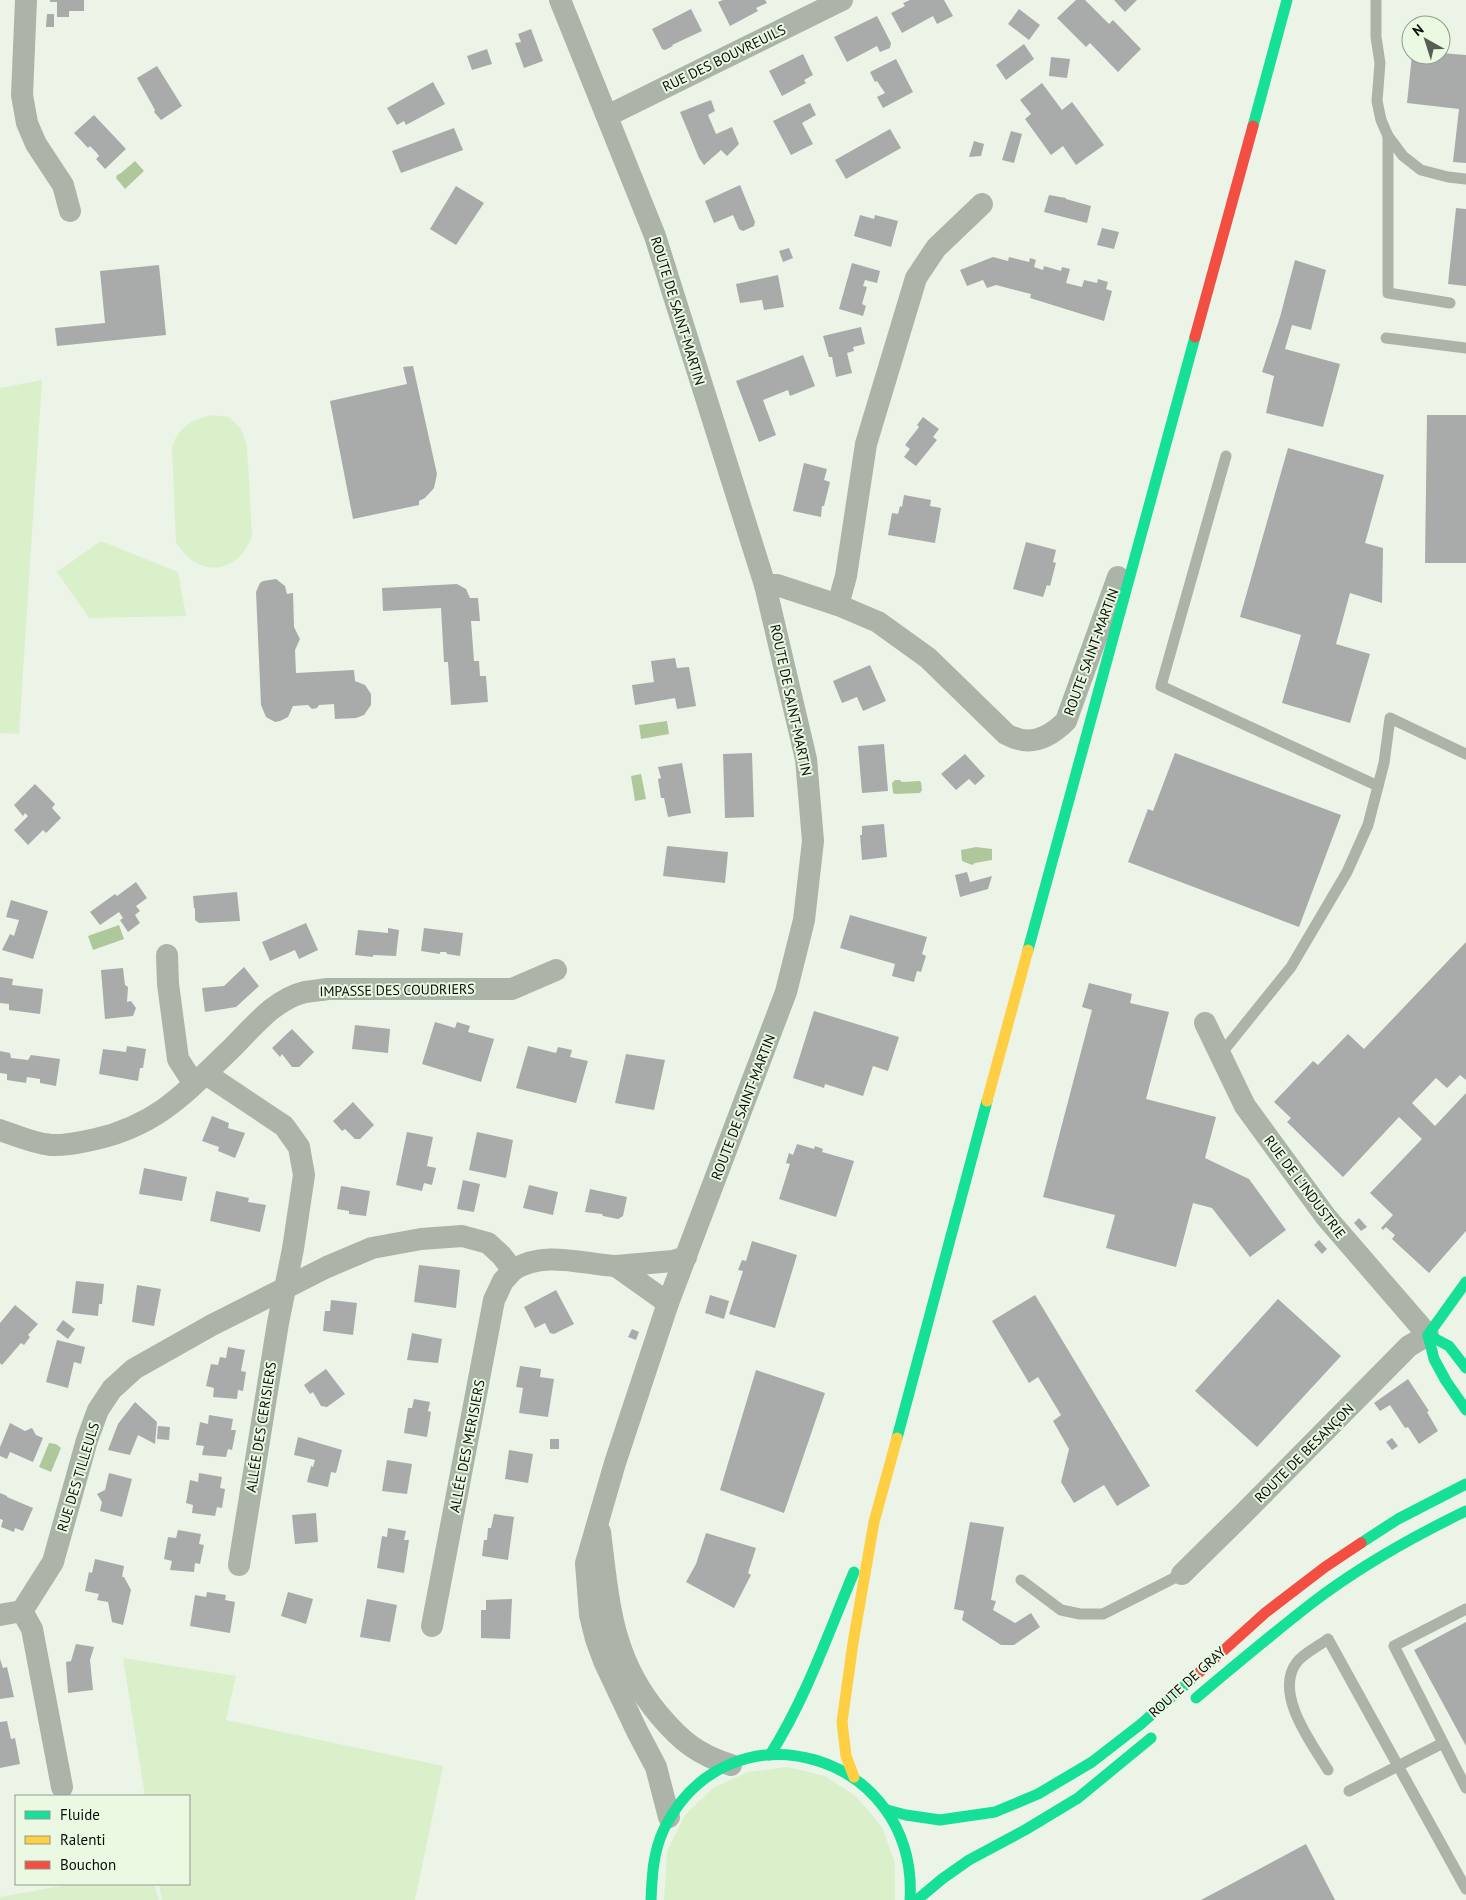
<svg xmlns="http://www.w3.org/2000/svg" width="1466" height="1900" viewBox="0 0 1466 1900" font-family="'PT Sans',sans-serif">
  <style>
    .green { fill: #d9f0cb }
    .water { fill: #aec89c }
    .building { fill: #a8abaa }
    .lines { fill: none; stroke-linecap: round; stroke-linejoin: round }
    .lane { stroke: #acb3a8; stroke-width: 11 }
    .street { stroke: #acb3a8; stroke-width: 22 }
    .fast { stroke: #16e098; stroke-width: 11 }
    .slow { stroke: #ffcf43; stroke-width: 11 }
    .jam { stroke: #f24e42; stroke-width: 11 }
    .labels { text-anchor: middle; stroke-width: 4; stroke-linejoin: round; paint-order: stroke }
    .street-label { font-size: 14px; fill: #090d06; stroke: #ebf9e3 }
  </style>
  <rect width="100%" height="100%" fill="#ecf4e8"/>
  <g class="green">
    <polygon points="42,380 19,734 0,733 0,388"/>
    <path d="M211,415L229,417L241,429L247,446L252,535C239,575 197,579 176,542L172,449C177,427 191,421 211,415Z"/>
    <polygon points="101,541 178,572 186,616 89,618 57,572"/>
    <polygon points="123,1658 236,1676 226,1720 443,1766 415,1900 162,1900 159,1884 189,1884 189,1796 145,1796"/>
    <polygon points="787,1767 825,1776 857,1797 882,1827 895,1863 895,1900 664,1900 667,1851 685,1815 713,1788 748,1772"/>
    <polygon points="72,1884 154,1884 159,1900 0,1900 0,1897"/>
  </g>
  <g class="water">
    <polygon points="135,161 144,171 125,189 116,178 117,175 121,173"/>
    <polygon points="667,721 669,734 641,739 639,725"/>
    <polygon points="641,774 646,799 635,801 631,776"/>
    <polygon points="895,780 900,780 902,782 919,781 921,782 922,790 920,793 895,794 893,793 892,783"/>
    <polygon points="976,847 992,849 992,860 975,863 972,865 962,861 961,850"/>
    <polygon points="119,925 124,939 93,950 88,936"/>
    <polygon points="49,1443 56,1444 61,1448 51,1472 39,1467"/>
  </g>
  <g class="building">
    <polygon points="50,0 84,0 84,11 69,11 69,17 57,17 57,2 50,2"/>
    <polygon points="723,0 765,0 767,3 756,8 758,11 730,26 718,2"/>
    <polygon points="910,0 944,0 953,16 937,24 933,16 902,33 891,13 905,6 903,3"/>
    <polygon points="1076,0 1085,0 1109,24 1113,20 1141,49 1118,72 1090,43 1086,47 1057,18"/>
    <polygon points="1114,0 1137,0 1125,12"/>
    <polygon points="691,9 702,31 672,45 673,46 665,50 662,49 652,29"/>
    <polygon points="1019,9 1040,25 1029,40 1008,24"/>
    <polygon points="47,14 54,14 54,27 46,27"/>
    <polygon points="877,16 891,43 890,48 880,52 877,46 847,62 834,37"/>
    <polygon points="531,29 543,61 524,68 515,43 521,42 518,34"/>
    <polygon points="1024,44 1034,59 1006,80 996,65"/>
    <polygon points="487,49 492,64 472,70 467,56"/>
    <polygon points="1441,53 1466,55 1466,163 1453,162 1459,109 1407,103 1412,55 1441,55"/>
    <polygon points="803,54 813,75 804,80 806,83 782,96 769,71"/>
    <polygon points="1051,57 1070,59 1067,78 1049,76"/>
    <polygon points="896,59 913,92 883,108 877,97 885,93 877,81 875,82 870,72"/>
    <polygon points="157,66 182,106 161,120 154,112 155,110 137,78"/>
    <polygon points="433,82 445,104 406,125 404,121 397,125 387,108"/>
    <polygon points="1042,83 1062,110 1072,102 1104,145 1076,165 1063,146 1051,155 1025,119 1031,114 1020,100"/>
    <polygon points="711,100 715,111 708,115 716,134 732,127 739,144 727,156 721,150 704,165 699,158 680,112"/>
    <polygon points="810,103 816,115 802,123 813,144 791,155 773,121"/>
    <polygon points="94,115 126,149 105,169 96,159 99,156 96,152 90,146 88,148 74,133"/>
    <polygon points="454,128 463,150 401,173 392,151"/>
    <polygon points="890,129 901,148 846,179 835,160"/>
    <polygon points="1011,131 1022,134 1014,163 1002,160"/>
    <polygon points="974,141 984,144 981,156 969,157"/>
    <polygon points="740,185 755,222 754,226 743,231 739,229 733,215 714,223 705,201"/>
    <polygon points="456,186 484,203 456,245 430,229"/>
    <polygon points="1049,195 1066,198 1066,199 1091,206 1087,223 1044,212"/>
    <polygon points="1456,208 1466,209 1466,286 1448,284"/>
    <polygon points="860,215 874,219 875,215 898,221 891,247 854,236"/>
    <polygon points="1102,228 1119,232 1114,249 1097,245"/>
    <polygon points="789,248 793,258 783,262 779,251"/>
    <polygon points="993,257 1008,261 1009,257 1029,262 1030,258 1036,260 1034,267 1043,270 1044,266 1061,271 1062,267 1070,269 1066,283 1082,287 1084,280 1097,283 1098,279 1108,282 1106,289 1112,291 1104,321 1030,298 1031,294 996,285 987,288 983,280 967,286 960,270"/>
    <polygon points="1295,260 1326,270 1311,330 1292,325 1285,349 1340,364 1323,427 1266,413 1274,376 1262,372 1280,317"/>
    <polygon points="852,263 880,271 877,283 865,280 863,286 867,287 862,304 866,306 863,316 839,309"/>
    <polygon points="159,265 166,335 57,346 55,328 105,323 100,271"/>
    <polygon points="778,275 784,307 764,310 762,300 740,303 736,284"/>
    <polygon points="861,327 865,344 853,347 854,351 847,353 852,373 836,377 832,357 829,357 823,336"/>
    <polygon points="803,355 815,386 790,396 788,390 763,400 776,435 759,442 736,381"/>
    <polygon points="413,366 437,474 434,488 425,498 419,501 419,505 353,519 330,401 407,384 403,367"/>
    <polygon points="1427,415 1466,415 1466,563 1425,563"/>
    <polygon points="923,417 939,429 933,437 937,440 916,466 904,457 910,449 905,445 919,427 917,425"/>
    <polygon points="1288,448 1384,475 1365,543 1383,548 1382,603 1350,593 1336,644 1370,654 1350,723 1282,703 1301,635 1240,617"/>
    <polygon points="804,463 827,469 824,480 830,482 824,506 822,506 821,517 793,511"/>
    <polygon points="904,495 931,500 930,506 941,508 935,543 888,535 892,513 898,514 900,506 902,507"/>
    <polygon points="1026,542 1056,550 1053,562 1056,563 1050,586 1047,585 1043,597 1013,589"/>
    <polygon points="276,579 285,586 287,594 293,593 294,627 300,639 295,650 296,673 354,670 355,681 365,685 371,694 371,705 364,715 356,718 335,719 334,704 319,705 317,708 312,709 308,705 293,706 288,717 280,721 275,722 266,717 261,705 256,592 260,583 263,581"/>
    <polygon points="457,584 466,589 470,598 478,598 480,621 471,621 474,661 479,661 480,676 486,676 488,702 451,705 448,662 444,662 441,608 383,611 382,588"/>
    <polygon points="675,658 677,668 689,667 696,706 677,709 675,698 635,705 632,685 654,682 651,661"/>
    <polygon points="870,665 886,701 863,711 857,697 842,703 833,681"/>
    <polygon points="884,744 888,791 862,793 858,746"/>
    <polygon points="752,753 754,817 725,818 723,754"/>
    <polygon points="1175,753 1341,815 1299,927 1128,862 1148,809 1153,811"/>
    <polygon points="965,754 985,776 975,785 969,779 956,790 941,774"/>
    <polygon points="682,763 691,813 668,817 664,798 661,798 658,779 661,778 658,767"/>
    <polygon points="35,784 55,804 52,808 61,818 46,833 43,830 28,845 14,830 28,816 25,813 23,816 14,805"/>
    <polygon points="884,824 887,857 862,860 860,835 862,835 862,826"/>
    <polygon points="667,846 728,852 725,883 663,876"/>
    <polygon points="967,872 970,882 992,876 988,889 960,897 955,875"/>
    <polygon points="136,882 147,898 136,906 140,911 135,915 140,923 128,932 120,920 123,918 119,912 100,925 90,912 115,894 117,896"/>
    <polygon points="237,892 240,921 199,923 195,920 195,908 194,908 193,896"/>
    <polygon points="11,900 48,911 33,959 2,950 10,934 14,936 19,920 6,917"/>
    <polygon points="850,915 927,937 922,954 926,956 921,972 917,971 914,982 892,976 895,964 840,948"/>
    <polygon points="306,923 318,950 299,959 295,950 270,961 262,942"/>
    <polygon points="388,928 399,930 396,956 373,955 373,957 355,955 358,930 388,933"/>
    <polygon points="424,928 463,933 460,956 447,954 446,952 440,952 440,954 421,951"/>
    <polygon points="1466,942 1466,1080 1460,1075 1447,1088 1436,1078 1412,1103 1435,1126 1466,1093 1466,1231 1429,1273 1392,1239 1395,1235 1388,1229 1386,1227 1383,1230 1381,1228 1393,1215 1370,1193 1422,1139 1399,1117 1343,1177 1287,1122 1291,1118 1274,1102 1313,1061 1318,1065 1348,1034 1364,1049"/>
    <polygon points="244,967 259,986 236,1007 205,1012 202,988 224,986"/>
    <polygon points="123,968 125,985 128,987 127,1002 131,1001 136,1008 133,1016 105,1019 101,970"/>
    <polygon points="0,977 13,979 12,985 43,989 40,1014 9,1010 9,1004 0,1003"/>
    <polygon points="1089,983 1132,994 1130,1003 1169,1012 1146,1099 1216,1117 1205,1158 1249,1179 1286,1230 1250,1257 1212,1208 1193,1203 1176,1267 1106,1248 1115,1215 1043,1197 1092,1010 1082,1007"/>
    <polygon points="814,1011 899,1037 888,1071 873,1066 863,1096 825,1084 824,1088 793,1078"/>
    <polygon points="435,1022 455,1028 457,1022 470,1026 468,1032 494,1039 481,1082 422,1064"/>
    <polygon points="355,1025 390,1029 388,1053 352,1049"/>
    <polygon points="292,1029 314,1052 299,1067 292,1067 282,1054 280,1057 272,1048"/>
    <polygon points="127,1046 146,1049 143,1068 140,1068 138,1081 99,1074 103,1049 126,1052"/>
    <polygon points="528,1046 556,1053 558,1047 572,1050 570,1057 588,1061 576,1103 516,1088"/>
    <polygon points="0,1051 10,1053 11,1058 28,1060 31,1055 60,1059 56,1086 40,1083 40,1079 27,1077 26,1083 7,1080 7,1074 0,1073"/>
    <polygon points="626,1054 665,1060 654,1110 615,1103"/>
    <polygon points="353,1102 374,1125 360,1139 355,1139 345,1129 342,1131 333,1121"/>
    <polygon points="212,1116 229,1123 228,1128 245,1133 235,1158 218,1151 219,1147 202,1141"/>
    <polygon points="407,1132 433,1137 427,1166 436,1168 432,1185 424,1183 422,1191 396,1185"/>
    <polygon points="477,1132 513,1140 506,1178 469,1170"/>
    <polygon points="797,1144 814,1149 815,1146 823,1149 822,1152 854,1161 836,1217 779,1199 790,1164 786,1163 789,1153 793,1155"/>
    <polygon points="144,1168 187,1177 182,1201 139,1194"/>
    <polygon points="463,1180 480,1184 474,1212 457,1209"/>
    <polygon points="529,1185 558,1192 553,1215 523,1208"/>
    <polygon points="341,1186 370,1191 366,1216 349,1214 349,1211 337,1209"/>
    <polygon points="590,1189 627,1197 623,1216 618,1219 603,1216 602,1214 585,1212"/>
    <polygon points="216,1191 249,1198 248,1202 266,1205 260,1232 210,1221"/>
    <polygon points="1359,1218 1367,1227 1361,1231 1354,1223"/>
    <polygon points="1319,1240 1327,1249 1322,1254 1314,1245"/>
    <polygon points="752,1241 797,1255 775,1328 729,1314 743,1271 738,1270 742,1260 746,1261"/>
    <polygon points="419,1265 460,1270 456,1308 414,1302"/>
    <polygon points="76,1281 104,1284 102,1304 99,1304 98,1316 72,1313"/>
    <polygon points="137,1285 161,1289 154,1326 132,1322"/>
    <polygon points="556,1290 574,1324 554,1334 550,1333 545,1323 535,1328 524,1307"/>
    <polygon points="710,1295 729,1301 724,1319 705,1313"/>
    <polygon points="1035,1295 1150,1486 1117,1506 1104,1485 1074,1503 1061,1482 1069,1449 1053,1421 1061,1415 1038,1377 1029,1383 992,1321"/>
    <polygon points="1278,1299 1341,1356 1257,1447 1195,1391"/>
    <polygon points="331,1300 357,1303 353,1335 323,1331 325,1311 330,1311"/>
    <polygon points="15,1305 38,1324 28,1335 30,1337 24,1345 21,1343 2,1365 0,1363 0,1323"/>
    <polygon points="63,1320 75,1329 68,1339 56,1330"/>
    <polygon points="632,1329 639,1332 636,1340 628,1337"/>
    <polygon points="412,1333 442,1339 438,1363 407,1360"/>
    <polygon points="57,1340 85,1347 81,1364 74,1362 68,1388 46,1382"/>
    <polygon points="228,1347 245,1350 241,1371 246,1372 243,1391 238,1390 237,1399 213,1397 214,1388 206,1386 211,1364 218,1365 220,1357 226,1358"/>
    <polygon points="520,1366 541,1369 540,1377 554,1379 548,1417 519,1413 523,1388 516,1387"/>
    <polygon points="326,1369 345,1394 327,1407 321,1406 313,1392 310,1394 304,1385"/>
    <polygon points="756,1370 825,1393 784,1513 720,1490"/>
    <polygon points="1408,1379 1429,1411 1427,1412 1438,1431 1419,1444 1408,1427 1405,1428 1390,1405 1380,1411 1374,1403"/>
    <polygon points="414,1399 430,1402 428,1411 431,1412 427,1437 404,1433 408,1408 412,1408"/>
    <polygon points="135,1402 157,1422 155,1444 138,1435 130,1455 108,1450 118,1424"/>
    <polygon points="209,1415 233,1419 231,1430 236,1430 232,1450 228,1449 226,1457 202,1455 204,1446 196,1445 200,1422 208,1424"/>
    <polygon points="10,1423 25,1431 32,1428 36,1435 43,1438 33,1462 10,1452 7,1459 0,1456 0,1447"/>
    <polygon points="158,1426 170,1427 169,1440 157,1439"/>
    <polygon points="298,1437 342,1450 336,1473 331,1472 328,1487 307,1482 311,1466 313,1467 315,1460 294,1455"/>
    <polygon points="1392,1438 1398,1446 1392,1450 1386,1442"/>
    <rect x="550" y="1439" width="9" height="10"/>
    <polygon points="509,1450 533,1454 528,1483 505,1479"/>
    <polygon points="387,1460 412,1464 407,1494 382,1491"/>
    <polygon points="109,1473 132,1479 122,1517 100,1511 102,1502 97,1494 105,1490"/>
    <polygon points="199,1473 222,1477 220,1488 225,1489 222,1508 217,1507 215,1516 192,1513 193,1505 186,1503 190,1480 198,1482"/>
    <polygon points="0,1493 7,1496 7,1497 33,1508 23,1531 15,1528 14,1532 1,1527 3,1520 0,1519"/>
    <polygon points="316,1513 318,1542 295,1544 292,1515"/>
    <polygon points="494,1514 514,1517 508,1560 482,1556 484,1540 487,1540 488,1528 491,1528"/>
    <polygon points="970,1522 1004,1527 991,1600 996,1601 993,1610 1015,1623 1031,1613 1040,1627 1014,1645 1001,1645 962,1620 964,1611 954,1609"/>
    <polygon points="388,1528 406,1531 404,1540 409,1540 404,1573 377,1568 382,1536 387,1537"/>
    <polygon points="178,1530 201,1534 199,1544 204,1545 200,1564 195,1563 194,1572 170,1570 172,1561 164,1559 168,1537 176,1538"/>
    <polygon points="706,1533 756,1548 748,1573 751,1575 734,1608 686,1582 696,1564"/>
    <polygon points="95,1559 124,1566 122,1577 124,1577 131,1590 123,1625 112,1622 108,1602 97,1600 99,1594 85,1591 89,1572 92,1573"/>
    <polygon points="207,1592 226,1595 225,1600 235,1602 230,1633 190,1626 195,1595 206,1597"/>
    <polygon points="288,1592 313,1599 306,1624 281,1616"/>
    <polygon points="367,1599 397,1605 390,1642 360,1637"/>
    <polygon points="512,1599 510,1639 481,1638 481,1610 486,1610 486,1600"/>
    <polygon points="1466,1622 1466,1746 1414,1650"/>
    <polygon points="76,1644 94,1647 90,1660 93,1690 68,1693 66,1662 71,1661"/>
    <polygon points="0,1659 3,1668 7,1667 14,1697 0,1699"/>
    <polygon points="7,1721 11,1739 15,1738 20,1764 0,1768 0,1722"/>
    <polygon points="1306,1844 1335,1900 1201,1900"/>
  </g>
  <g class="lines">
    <g class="lane">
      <polyline points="1376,0 1376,37 1380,63 1377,101 1381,120 1388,136 1403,156 1421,170 1448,177 1466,179"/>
      <polyline points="1388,136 1388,293 1450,303"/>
      <polyline points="1386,338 1466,348"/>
      <polyline points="1226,456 1161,686 1378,786"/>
      <polyline points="1220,1055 1291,967 1347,872 1368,825 1384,763 1390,718 1466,754"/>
      <polyline points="1021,1580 1061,1610 1080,1614 1103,1614 1182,1574"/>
      <polyline points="1466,1609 1394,1646 1466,1788"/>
      <path d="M1328,1770C1312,1744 1273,1693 1297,1662C1304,1653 1319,1646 1328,1639L1466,1889"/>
      <polyline points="1349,1791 1443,1743"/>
    </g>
    <g class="street">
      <polyline points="26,0 22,95 27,123 36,144 63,185 70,211"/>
      <polyline points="560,0 655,236 765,585 806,759 813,841 804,920 786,992 668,1303 615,1463 586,1563 590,1615 596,1639 604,1661 637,1731 656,1767 669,1817"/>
      <polyline points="607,116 842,0"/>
      <path d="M765,585H777L838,605L878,622L928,658L1006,734C1029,747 1048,739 1066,721L1118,577"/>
      <polyline points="838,605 846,576 866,444 916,278 936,248 982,204"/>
      <polyline points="167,955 168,984 178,1059 194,1084"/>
      <polyline points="206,1074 284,1126 299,1147 304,1175 293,1249 278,1323 239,1565"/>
      <path d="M0,1130C17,1136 33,1143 51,1145C67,1146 81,1142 96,1139C160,1124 188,1090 233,1047C254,1026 275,999 305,992C312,991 321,990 328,989H512L556,970"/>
      <polyline points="668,1303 616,1266 673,1261 686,1257"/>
      <path d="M600,1532C609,1603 611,1659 660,1716C682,1742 699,1755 731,1765"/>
      <polyline points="1182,1574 1244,1513 1409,1346 1428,1335 1326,1217 1245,1106 1205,1023"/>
      <polyline points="22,1611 32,1629 62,1787"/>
      <path d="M0,1615L22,1611L53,1562L87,1440L98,1410L112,1389L134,1369L212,1325L327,1267L372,1248L421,1239L462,1236L488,1243L501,1255L513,1270C544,1250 582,1264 616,1266"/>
      <polyline points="432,1626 494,1300 503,1281 513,1270"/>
    </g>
    <g class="fast">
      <polyline points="1253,126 1287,0"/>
      <polyline points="1028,950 1195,337"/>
      <polyline points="1466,1282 1428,1335 1434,1359 1446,1381 1466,1410"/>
      <polyline points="1428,1335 1449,1346 1466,1368"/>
      <polyline points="897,1438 987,1101"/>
      <polyline points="1361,1543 1398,1519 1466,1484"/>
      <path d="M1196,1698C1234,1666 1272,1634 1312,1603C1359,1567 1412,1537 1466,1511"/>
      <path d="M770,1755C806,1698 828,1634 854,1572"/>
      <polyline points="887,1810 906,1815 940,1820 995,1812 1038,1794 1092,1762 1141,1724 1193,1678"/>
      <path d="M651,1900C652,1876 653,1852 664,1829C729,1697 919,1753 910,1900"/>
      <polyline points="917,1900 942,1879 969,1860 1025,1830 1078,1798 1151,1738"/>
    </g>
    <g class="slow">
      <polyline points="987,1101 1028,950"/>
      <polyline points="854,1777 846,1756 842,1722 853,1643 874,1522 897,1438"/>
    </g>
    <g class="jam">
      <polyline points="1195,337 1253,126"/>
      <polyline points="1193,1678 1265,1613 1325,1567 1361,1543"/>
    </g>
  </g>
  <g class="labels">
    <g class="street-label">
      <text transform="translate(724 58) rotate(-26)" y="5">RUE DES BOUVREUILS</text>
      <text transform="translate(678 311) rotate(73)" y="5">ROUTE DE SAINT-MARTIN</text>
      <text transform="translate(1091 652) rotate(-70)" y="5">ROUTE SAINT-MARTIN</text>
      <text transform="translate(791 700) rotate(78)" y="5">ROUTE DE SAINT-MARTIN</text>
      <text transform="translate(397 990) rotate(-1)" y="5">IMPASSE DES COUDRIERS</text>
      <text transform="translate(743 1107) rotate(-69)" y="5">ROUTE DE SAINT-MARTIN</text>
      <text transform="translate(1305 1187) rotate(53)" y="5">RUE DE L'INDUSTRIE</text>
      <text transform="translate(261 1427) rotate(-81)" y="5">ALLÉE DES CERISIERS</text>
      <text transform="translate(467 1446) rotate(-79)" y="5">ALLÉE DES MERISIERS</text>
      <text transform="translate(1304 1453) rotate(-45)" y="5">ROUTE DE BESANÇON</text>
      <text transform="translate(78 1477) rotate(-73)" y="5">RUE DES TILLEULS</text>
      <text transform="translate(1187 1682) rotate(-42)" y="5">ROUTE DE GRAY</text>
    </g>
  </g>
  <rect x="15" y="1795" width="175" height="90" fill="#ebf9e3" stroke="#919b8b"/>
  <rect x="25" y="1811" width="25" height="8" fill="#16e098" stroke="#919b8b"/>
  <text x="60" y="1820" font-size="15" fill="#090d06">Fluide</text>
  <rect x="25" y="1836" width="25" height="8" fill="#ffcf43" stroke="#919b8b"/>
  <text x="60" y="1845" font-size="15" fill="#090d06">Ralenti</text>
  <rect x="25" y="1861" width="25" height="8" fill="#f24e42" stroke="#919b8b"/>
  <text x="60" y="1870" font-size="15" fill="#090d06">Bouchon</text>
  <g transform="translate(1426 40) rotate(321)"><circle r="24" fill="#ebf9e3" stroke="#919b8b"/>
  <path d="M0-4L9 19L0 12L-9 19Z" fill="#585e55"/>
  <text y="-8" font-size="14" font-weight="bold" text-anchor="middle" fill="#090d06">N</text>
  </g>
</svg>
